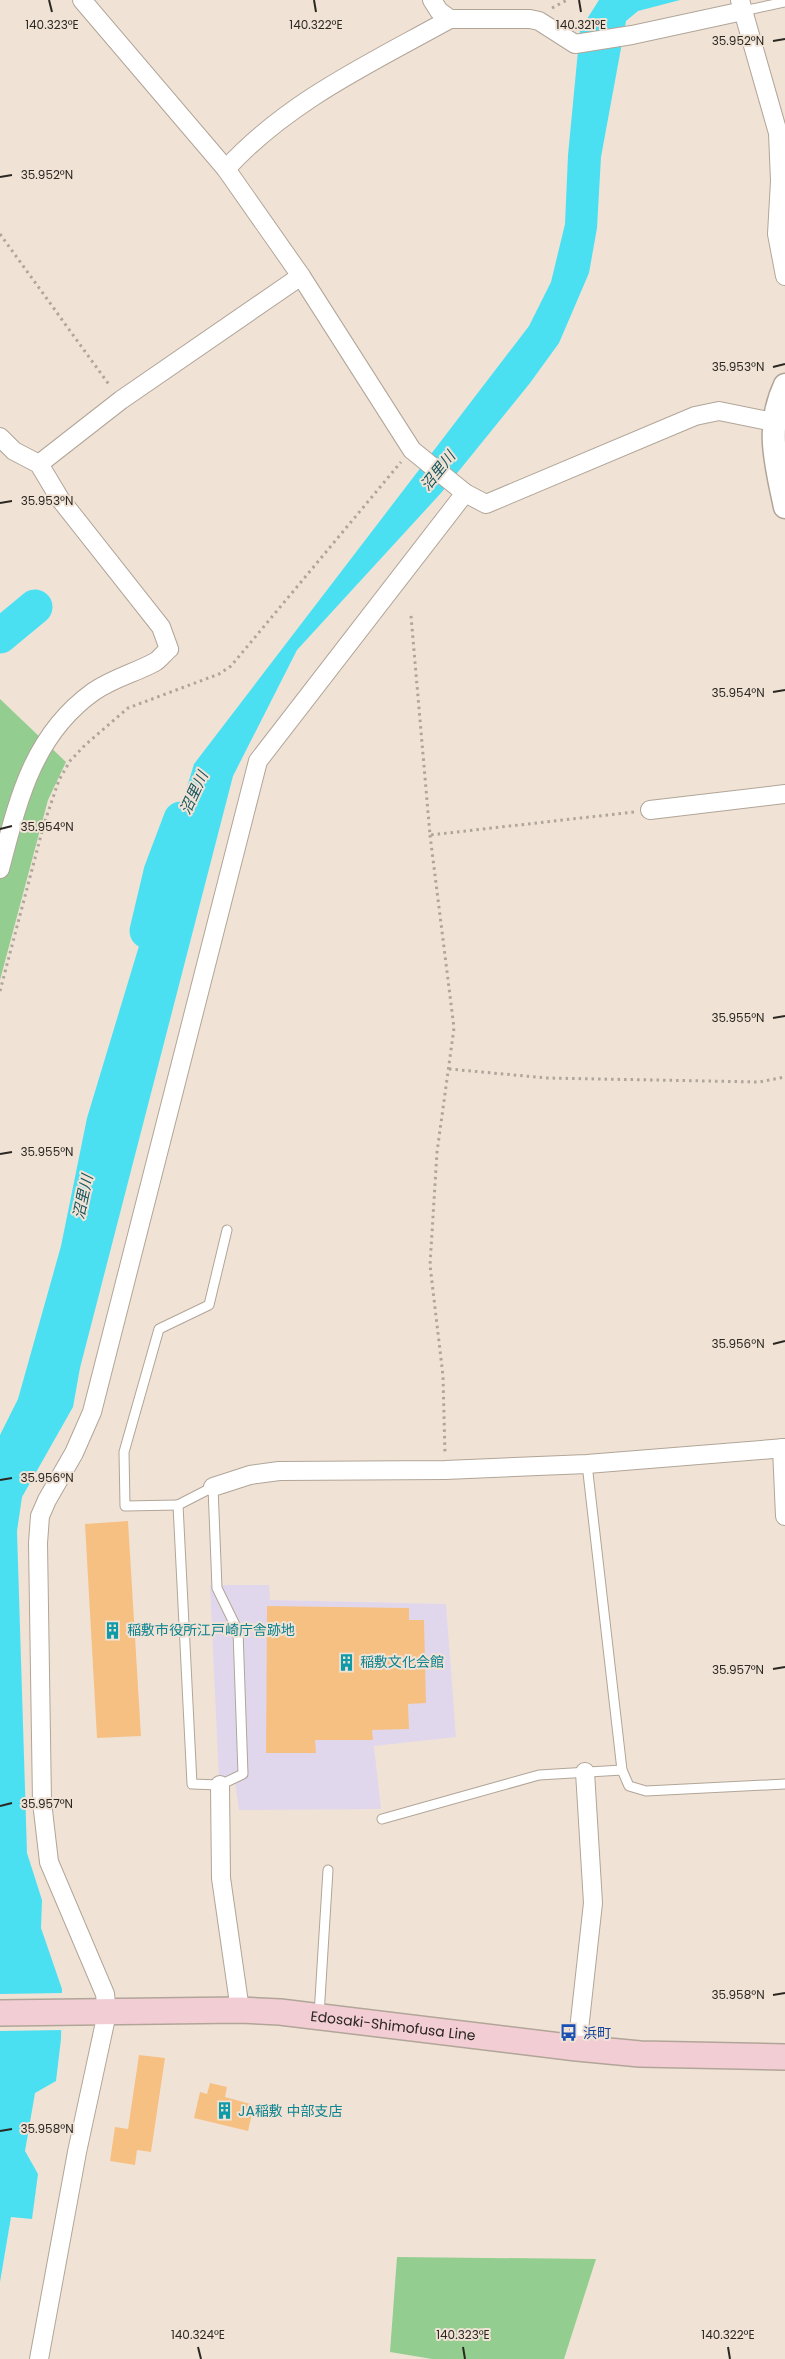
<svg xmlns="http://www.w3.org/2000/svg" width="785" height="2359" viewBox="0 0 785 2359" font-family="Poppins,'Noto Sans JP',sans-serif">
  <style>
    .commercial { fill: #e1d7ec }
    .green { fill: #93ce90 }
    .water { fill: #4ae0f2 }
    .pier { fill: #f0e3d6 }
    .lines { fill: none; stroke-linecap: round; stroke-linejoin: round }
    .river { stroke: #4ae0f2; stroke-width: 35 }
    .building { fill: #f7c083 }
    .service-casing { stroke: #b1a598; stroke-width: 11 }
    .minor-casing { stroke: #b1a598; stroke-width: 20 }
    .tertiary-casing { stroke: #b1a598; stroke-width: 25 }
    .secondary-casing { stroke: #b1a598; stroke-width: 28 }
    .path { stroke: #afa59a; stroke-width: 3; stroke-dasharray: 2.5 4; stroke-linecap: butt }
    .service { stroke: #fff; stroke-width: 9 }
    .minor { stroke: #fff; stroke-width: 18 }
    .tertiary { stroke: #fff; stroke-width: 22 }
    .secondary { stroke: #f3cdd4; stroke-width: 25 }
    .ticks { fill: none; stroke: #2b2721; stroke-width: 2 }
    .labels { text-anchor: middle; stroke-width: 4; stroke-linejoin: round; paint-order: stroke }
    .culture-label { font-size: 14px; fill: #0d838f; stroke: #f0e3d6; text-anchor: start }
    .street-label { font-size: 14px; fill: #2b2721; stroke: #f0e3d6 }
    .transit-label { font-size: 14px; fill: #164399; stroke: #f0e3d6; text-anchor: start }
    .water-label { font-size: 15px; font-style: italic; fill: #18565e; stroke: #f0e3d6 }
    .ticks-label { font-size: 12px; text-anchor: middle; fill: #2b2721; stroke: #f0e3d6; stroke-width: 4; stroke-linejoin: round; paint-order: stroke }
  </style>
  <rect width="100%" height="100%" fill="#f0e3d6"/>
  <polygon class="commercial" points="210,1585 269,1585 270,1600 446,1604 456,1737 374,1746 381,1809 239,1810 235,1781 219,1781"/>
  <g class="green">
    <polygon points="0,699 66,762 48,800 0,980"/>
    <polygon points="397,2257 596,2259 564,2359 432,2359 390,2352"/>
  </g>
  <polygon class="water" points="599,0 680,0 638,11 626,21 601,157 597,228 589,273 559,343 530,383 441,493 297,650 233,776 80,1368 73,1407 22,1497 17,1531 27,1853 42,1900 41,1928 62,1989 61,2039 56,2081 35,2093 25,2151 38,2174 32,2219 11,2217 0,2282 0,1435 18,1399 61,1246 87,1118 194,764 529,326 551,282 565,224 568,155 580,30"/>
  <polygon class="pier" points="64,1993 63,2030 0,2031 0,1994"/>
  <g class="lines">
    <g class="river">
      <polyline points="0,636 35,607"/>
      <polyline points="147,931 161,872 181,819"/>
    </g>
  </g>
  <g class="building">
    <polygon points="128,1521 141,1736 97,1738 85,1524"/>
    <polygon points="267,1606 409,1608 409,1620 424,1620 426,1703 408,1704 409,1729 372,1730 373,1740 315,1740 316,1753 266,1753"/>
    <polygon points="139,2055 165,2058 151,2152 137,2150 135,2165 110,2161 115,2127 128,2129"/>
    <polygon points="210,2083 227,2087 225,2097 254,2105 248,2131 194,2118 200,2092 207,2094"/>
  </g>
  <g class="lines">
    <defs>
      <g id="service">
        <polyline points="743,11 785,2"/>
        <polyline points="587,1464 622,1770 629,1786 646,1791 785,1784"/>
        <polygon points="213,1487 217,1588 238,1631 243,1774 220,1785 192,1784 178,1505"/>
        <polyline points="178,1505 125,1506 124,1452 159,1329 209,1305 227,1230"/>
        <polyline points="382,1819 539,1775 622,1770"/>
        <polyline points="319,2015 328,1870"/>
      </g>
      <g id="minor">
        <polyline points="82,0 226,169 301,276 412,450 465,493 486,504 695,416 719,411 773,422"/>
        <polyline points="432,0 439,11 450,19 530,19 539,21 575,44 632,35 743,11"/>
        <polyline points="740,0 778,133 780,181 777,234 785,276"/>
        <path d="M226,169C288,101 371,63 450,19"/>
        <path d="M0,437L14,451L39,464L60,499L161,627L169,649C164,653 160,659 155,662C135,673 113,678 93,692C32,736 18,801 0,869"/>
        <polyline points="39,464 121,400 301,276"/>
        <polyline points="650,810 785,794"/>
        <polyline points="782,1448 785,1516"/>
        <polyline points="213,1487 250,1475 279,1471 445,1470 587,1464 785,1448"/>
        <polyline points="220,1785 221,1878 240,2010"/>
        <polyline points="577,2048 593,1903 585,1772"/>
        <polyline points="39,2359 77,2152 107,2013 105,1994 49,1862 42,1802 38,1543 40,1516 47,1500 74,1453 92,1412 258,761 465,493"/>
      </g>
      <path id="tertiary" d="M785,385C765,427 776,464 785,507"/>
      <g id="secondary">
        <path id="s1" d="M0,2013L240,2010L280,2012L577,2048L640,2054L785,2057"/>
      </g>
    </defs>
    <use href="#service" class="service-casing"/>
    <use href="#minor" class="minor-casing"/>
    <use href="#tertiary" class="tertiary-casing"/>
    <use href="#secondary" class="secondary-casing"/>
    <g class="path">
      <polyline points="552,8 567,0"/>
      <polyline points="0,234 110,386"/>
      <polyline points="411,616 430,835 634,812"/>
      <polyline points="430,835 454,1028 437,1152 430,1265 443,1376 445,1454"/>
      <polyline points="0,991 44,824 59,780 70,761 85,745 128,708 219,674 231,666 401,462"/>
      <polyline points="449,1069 547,1078 759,1082 785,1077"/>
    </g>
    <use href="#service" class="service"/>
    <use href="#minor" class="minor"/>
    <use href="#tertiary" class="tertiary"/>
    <use href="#secondary" class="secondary"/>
  </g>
  <path class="ticks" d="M49,0L52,12M314,0L316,12M579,0L581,12M773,41L785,39M0,177L12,175M773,367L785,364M0,503L12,501M773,692L785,690M0,829L12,826M773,1018L785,1016M0,1154L12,1152M773,1344L785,1341M0,1480L12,1478M773,1669L785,1667M0,1806L12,1803M773,1995L785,1993M0,2131L12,2129M198,2347L201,2359M463,2347L465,2359M728,2347L730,2359"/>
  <defs>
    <symbol id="building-bare" viewBox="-9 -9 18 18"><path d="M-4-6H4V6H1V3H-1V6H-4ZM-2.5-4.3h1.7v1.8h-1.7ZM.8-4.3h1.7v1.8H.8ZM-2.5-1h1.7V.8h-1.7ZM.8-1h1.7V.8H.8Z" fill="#0f9aa8" stroke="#f0e3d6" stroke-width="2.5" paint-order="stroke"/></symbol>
    <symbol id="bus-bare" viewBox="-9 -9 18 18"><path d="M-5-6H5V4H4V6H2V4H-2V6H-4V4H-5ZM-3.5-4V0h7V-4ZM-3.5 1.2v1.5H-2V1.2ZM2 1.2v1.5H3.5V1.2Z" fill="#1a4fb4" stroke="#f0e3d6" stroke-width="2.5" paint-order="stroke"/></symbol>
  </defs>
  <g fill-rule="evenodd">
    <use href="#building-bare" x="100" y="1618" width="25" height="25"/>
    <use href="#building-bare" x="334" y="1650" width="25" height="25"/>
    <use href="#bus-bare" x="556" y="2020" width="25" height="25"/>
    <use href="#building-bare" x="212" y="2098" width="25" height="25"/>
  </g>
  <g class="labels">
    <g class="culture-label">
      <text x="127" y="1635">稲敷市役所江戸崎庁舎跡地</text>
      <text x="360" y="1667">稲敷文化会館</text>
      <text x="238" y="2116">JA稲敷 中部支店</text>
    </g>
    <g class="street-label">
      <text dy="5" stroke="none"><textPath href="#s1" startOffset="394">Edosaki-Shimofusa Line</textPath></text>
    </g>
    <g class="transit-label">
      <text x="583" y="2038">浜町</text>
    </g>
    <g class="water-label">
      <text transform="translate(438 471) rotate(-51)" y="5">沼里川</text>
      <text transform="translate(194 793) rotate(-65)" y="5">沼里川</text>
      <text transform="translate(83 1197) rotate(-78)" y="5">沼里川</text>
    </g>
  </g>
  <g class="ticks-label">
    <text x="52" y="29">140.323°E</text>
    <text x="316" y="29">140.322°E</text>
    <text x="581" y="29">140.321°E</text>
    <text x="738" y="45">35.952°N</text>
    <text x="47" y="179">35.952°N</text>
    <text x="738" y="371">35.953°N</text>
    <text x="47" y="505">35.953°N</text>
    <text x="738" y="697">35.954°N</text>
    <text x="47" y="831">35.954°N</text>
    <text x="738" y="1022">35.955°N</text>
    <text x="47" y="1156">35.955°N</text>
    <text x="738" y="1348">35.956°N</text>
    <text x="47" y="1482">35.956°N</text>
    <text x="738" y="1674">35.957°N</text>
    <text x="47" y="1808">35.957°N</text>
    <text x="738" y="1999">35.958°N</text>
    <text x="47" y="2133">35.958°N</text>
    <text x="198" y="2339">140.324°E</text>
    <text x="463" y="2339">140.323°E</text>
    <text x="728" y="2339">140.322°E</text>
  </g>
</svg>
